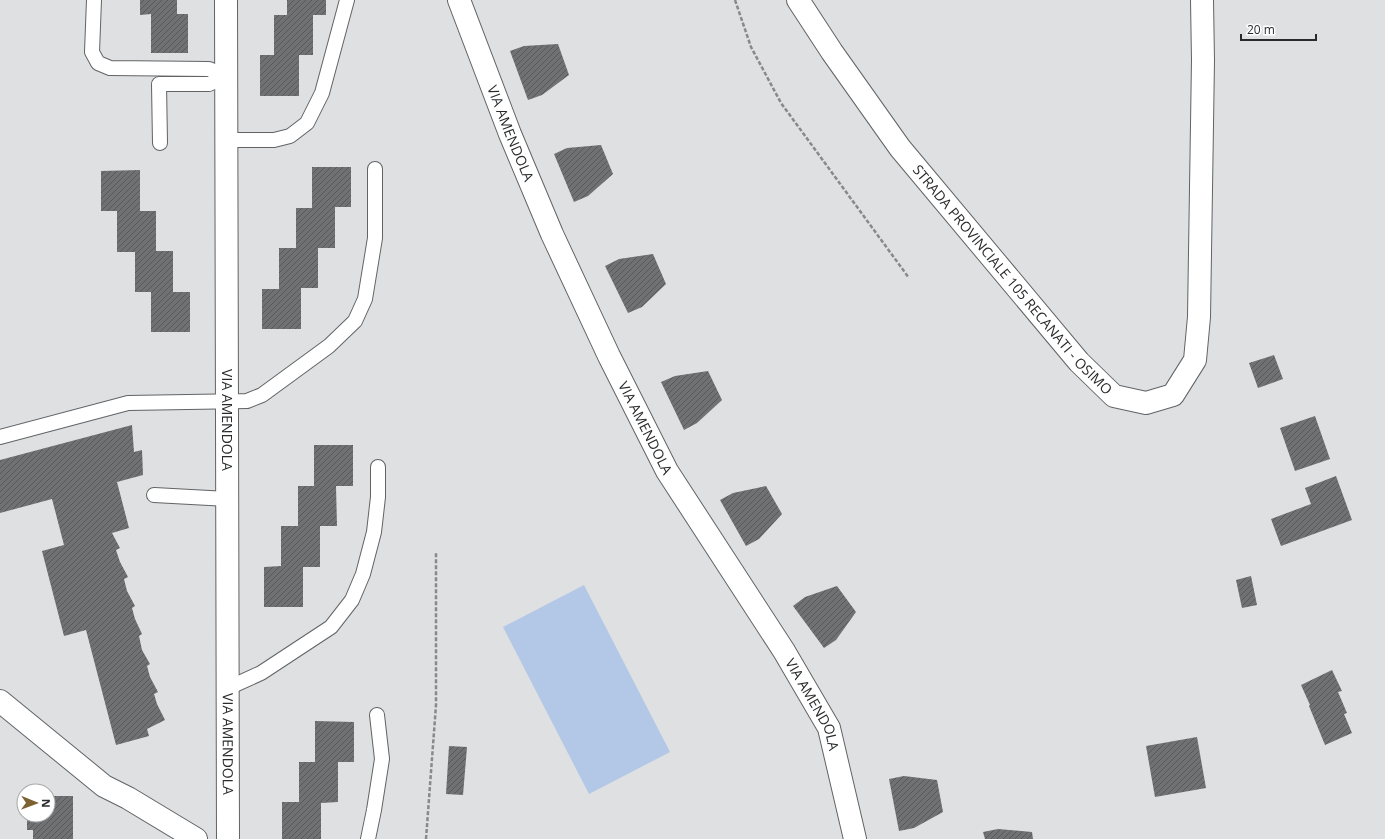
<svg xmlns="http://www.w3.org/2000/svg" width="1385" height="839" viewBox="0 0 1385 839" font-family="'Open Sans',sans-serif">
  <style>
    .green { fill: #b3c7e7 }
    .building { fill: url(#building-hatch) }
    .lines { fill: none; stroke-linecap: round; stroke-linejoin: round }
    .service-casing { stroke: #616365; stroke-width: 16 }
    .minor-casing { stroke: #616365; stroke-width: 24 }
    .secondary-casing { stroke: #616365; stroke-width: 24 }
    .path { stroke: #87898a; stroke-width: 2.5; stroke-dasharray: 4 2; stroke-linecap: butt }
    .service { stroke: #fff; stroke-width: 14 }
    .minor { stroke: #fff; stroke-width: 22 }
    .secondary { stroke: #fff; stroke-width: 22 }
    .labels { text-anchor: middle; stroke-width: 4; stroke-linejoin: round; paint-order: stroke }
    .street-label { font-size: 14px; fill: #292a2b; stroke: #fff }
  </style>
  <defs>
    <pattern id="building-hatch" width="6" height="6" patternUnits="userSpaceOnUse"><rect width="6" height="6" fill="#6f7173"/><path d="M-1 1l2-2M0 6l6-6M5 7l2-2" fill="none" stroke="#56585a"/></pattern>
  </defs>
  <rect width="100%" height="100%" fill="#dee0e2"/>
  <polygon class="green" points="584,585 670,752 589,794 503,627"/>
  <g class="building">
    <polygon points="140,0 177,0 177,14 188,14 188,53 151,53 151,14 140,15"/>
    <polygon points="287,0 326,0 326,15 313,15 313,55 299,55 299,96 260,96 260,55 274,55 274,15 287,15"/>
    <polygon points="558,44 569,75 542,95 528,100 510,51 524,46"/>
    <polygon points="601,145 613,174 588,196 574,202 554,154 567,148"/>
    <polygon points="312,167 351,167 351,207 335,207 335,248 318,248 318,288 301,288 301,329 262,329 262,289 279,289 279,248 296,248 296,208 312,208"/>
    <polygon points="140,170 140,211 156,211 156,251 173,251 173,292 190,292 190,332 151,332 151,292 135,292 135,252 117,252 117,211 101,211 101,171"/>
    <polygon points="653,254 666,284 642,307 628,313 605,266 619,259"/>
    <polygon points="1274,355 1283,379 1258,388 1249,363"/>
    <polygon points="708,371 722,400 697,423 684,430 661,382 675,376"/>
    <polygon points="1315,416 1330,459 1295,471 1280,428"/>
    <polygon points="132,425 134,452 142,450 143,475 117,482 129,528 112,533 120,548 116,550 120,562 128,577 124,579 127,591 135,606 132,608 135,619 142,634 139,636 142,650 150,664 147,666 150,677 158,692 154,694 157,704 165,720 147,729 149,736 116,745 86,630 64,636 42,551 64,545 52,499 0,513 0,460"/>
    <polygon points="314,445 353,445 353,486 336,486 337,526 320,526 320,567 303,567 303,607 264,607 264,567 281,566 281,526 298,526 298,486 314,486"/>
    <polygon points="1336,476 1352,520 1281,546 1271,519 1311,504 1305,488"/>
    <polygon points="766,486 782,514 759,539 746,546 720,500 733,493"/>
    <polygon points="1251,576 1257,605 1242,608 1236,580"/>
    <polygon points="837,586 856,612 836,640 824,648 793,606 805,597"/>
    <polygon points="1332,670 1342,691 1338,692 1347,713 1344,714 1352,733 1325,745 1309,706 1310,705 1301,685"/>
    <polygon points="315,721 354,722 354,762 338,762 338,802 321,803 321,839 282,839 282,802 299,802 299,762 315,762"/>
    <polygon points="1197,737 1206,788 1155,797 1146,746"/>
    <polygon points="449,746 467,747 463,795 446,794"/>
    <polygon points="904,776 937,780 943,812 914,828 899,831 889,779"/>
    <polygon points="48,796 73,796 73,839 33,839 33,830 27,830 27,815 48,815"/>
    <polygon points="998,829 1032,832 1033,839 985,839 983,832"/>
  </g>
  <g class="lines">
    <defs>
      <g id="service">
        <polyline points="94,0 92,52 98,63 110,68 209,69 227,76"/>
        <polyline points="227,140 274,140 290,136 307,123 322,93 347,0"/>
        <polyline points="160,143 159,84 209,84 227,76"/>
        <polyline points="0,437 128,403 247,401 262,395 329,346 355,321 365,299 375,238 375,169"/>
        <polyline points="154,495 228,499"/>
        <polyline points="228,688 261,673 331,627 352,600 363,574 374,532 378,497 378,467"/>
        <polyline points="368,839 374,810 382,759 377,715"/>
      </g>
      <g id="minor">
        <path id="s1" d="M226,0L228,839"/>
        <path id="s2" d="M459,0L510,134L552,234L609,356L667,471L784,651L829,728L855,839"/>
        <polyline points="0,701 104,786 128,798 196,839"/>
      </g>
      <g id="secondary">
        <path id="s3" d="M798,0L832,52L900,148L1079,362L1114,396L1146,403L1173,395L1195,360L1199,317L1203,60L1202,0"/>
      </g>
    </defs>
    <use href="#service" class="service-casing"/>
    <use href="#minor" class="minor-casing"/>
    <use href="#secondary" class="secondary-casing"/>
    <g class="path">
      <polyline points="735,0 751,47 781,103 909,278"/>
      <polyline points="426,839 436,705 436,553"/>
    </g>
    <use href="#service" class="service"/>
    <use href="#minor" class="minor"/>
    <use href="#secondary" class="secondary"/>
  </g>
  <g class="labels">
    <g class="street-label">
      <text dy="5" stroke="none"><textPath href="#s2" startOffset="143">VIA AMENDOLA</textPath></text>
      <text dy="5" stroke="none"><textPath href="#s3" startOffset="353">STRADA PROVINCIALE 105 RECANATI - OSIMO</textPath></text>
      <text dy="5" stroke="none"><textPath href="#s1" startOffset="420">VIA AMENDOLA</textPath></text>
      <text dy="5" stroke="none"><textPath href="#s2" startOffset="467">VIA AMENDOLA</textPath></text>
      <text dy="5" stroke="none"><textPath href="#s2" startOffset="791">VIA AMENDOLA</textPath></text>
      <text dy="5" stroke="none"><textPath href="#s1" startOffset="744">VIA AMENDOLA</textPath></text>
    </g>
  </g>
  <g transform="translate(36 803) rotate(91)"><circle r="19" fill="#ffffff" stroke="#a9aaaa"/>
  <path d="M0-3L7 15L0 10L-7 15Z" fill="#7c6133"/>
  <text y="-6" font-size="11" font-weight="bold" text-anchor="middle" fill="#292a2b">N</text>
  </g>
  <path d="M1241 34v6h75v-6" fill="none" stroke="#292a2b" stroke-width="2"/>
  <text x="1247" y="34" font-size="12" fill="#292a2b" stroke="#ffffff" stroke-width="3" paint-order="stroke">20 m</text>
</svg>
